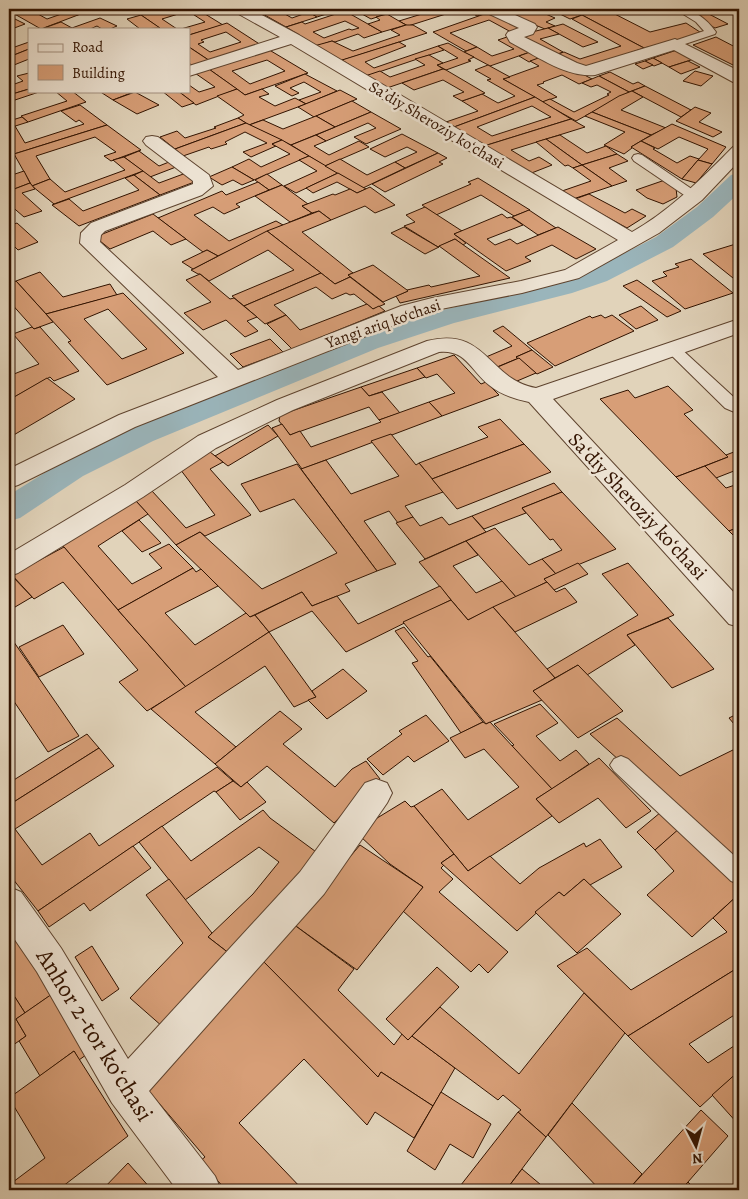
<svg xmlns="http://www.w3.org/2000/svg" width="748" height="1199" viewBox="0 0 748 1199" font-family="Alegreya,serif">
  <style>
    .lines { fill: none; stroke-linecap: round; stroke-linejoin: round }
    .canal { fill: #9ab5bb; fill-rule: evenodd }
    .building { fill: #d79e77; stroke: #321300; fill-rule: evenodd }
    .lane-casing { stroke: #5e432e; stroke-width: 2 }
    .street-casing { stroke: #5e432e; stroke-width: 2 }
    .lane { fill: #ece2d2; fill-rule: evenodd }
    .street { fill: #ece2d2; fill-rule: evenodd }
    .labels { text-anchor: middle; stroke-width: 5; stroke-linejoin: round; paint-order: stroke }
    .far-street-label { font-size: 16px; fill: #321300; stroke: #ece2d2 }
    .street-label { font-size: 20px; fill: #321300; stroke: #ece2d2 }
    .near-street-label { font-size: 24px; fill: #321300; stroke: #ece2d2 }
  </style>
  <rect width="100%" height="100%" fill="#e1d3ba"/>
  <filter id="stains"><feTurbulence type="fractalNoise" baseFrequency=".004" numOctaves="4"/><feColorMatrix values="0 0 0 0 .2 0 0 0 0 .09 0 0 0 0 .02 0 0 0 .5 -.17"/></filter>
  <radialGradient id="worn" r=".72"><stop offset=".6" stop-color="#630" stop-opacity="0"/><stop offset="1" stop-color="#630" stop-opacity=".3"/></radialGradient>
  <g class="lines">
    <polygon class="canal" points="739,173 739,193 713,217 673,247 607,281 572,293 454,323 378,348 153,441 83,476 20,518 9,521 9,495 62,462 133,427 359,337 435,312 556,282 590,271 656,237 697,207 731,175"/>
  </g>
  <g class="building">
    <polygon points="20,9 55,9 38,14 47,19 70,11 78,15 41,29 11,12"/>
    <polygon points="76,9 96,9 78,15 70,11"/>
    <polygon points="162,9 197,9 223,25 189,35 189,29 181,29 205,22 188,11 162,19 177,29 161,29 141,15"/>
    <polygon points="254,9 276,9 292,18 309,12 317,17 286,27"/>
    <polygon points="320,9 342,9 317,17 309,12"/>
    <polygon points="353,9 382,9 389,13 371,19"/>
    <polygon points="382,9 410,9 389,15 387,14 389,13"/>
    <polygon points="438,9 449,13 408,26 399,21"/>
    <polygon points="442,9 484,9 490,12 477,16 465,9 451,14"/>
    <polygon points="503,9 534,9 555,18 546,22 555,26 545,29 500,11 504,9"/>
    <polygon points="550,9 569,9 582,15 570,19"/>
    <polygon points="569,9 600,9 582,15"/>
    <polygon points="600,9 605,9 650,32 686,23 703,34 644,48 582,15"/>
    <polygon points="682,9 696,9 705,14 696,16"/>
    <path d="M345,11L382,32L364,38L358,34L335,42L332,41L317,46L286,27L302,22L305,24ZM345,21L359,28L352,30L349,29L324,38L313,32Z"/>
    <polygon points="490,12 521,28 511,32 489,20 450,33 477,47 466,51 433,32"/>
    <polygon points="707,13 728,24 715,28 694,17"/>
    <polygon points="387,14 399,21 406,25 382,32 368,24 380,20 376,17"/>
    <polygon points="141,15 160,28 140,29 127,19"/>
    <polygon points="582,15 644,48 582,69 552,56 564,52 580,59 621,46 572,19"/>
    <polygon points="100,18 117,26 110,29 102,29 97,26 90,29 69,29"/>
    <polygon points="15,19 25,24 9,30 9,22"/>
    <polygon points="61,22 72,28 44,28"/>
    <path d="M227,23L261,45L210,61L189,47V35ZM226,32L241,42L210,52L198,44L204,42L201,40Z"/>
    <polygon points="563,24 598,42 583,47 548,28"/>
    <polygon points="406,25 413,25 427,33 340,61 314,46 332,41 353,51 400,35 391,30"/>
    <polygon points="548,28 559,34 540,39 563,52 552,56 516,36"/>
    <polygon points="507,37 533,51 490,66 464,52 477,47 492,56 514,49 498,40"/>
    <polygon points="716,37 739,49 739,68 693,45"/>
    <polygon points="29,42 29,49 9,57 9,49"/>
    <polygon points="399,42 406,46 365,62 374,68 438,46 444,50 367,76 342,60"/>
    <polygon points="448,43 464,52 474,57 468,60 471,61 446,70 437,65 458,58 438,46"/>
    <polygon points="189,47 210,61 194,67 189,63"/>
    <path d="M266,48L308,73L245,95L206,67ZM267,60L285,71L250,84L232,71Z"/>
    <polygon points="29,49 29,59 9,67 9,57"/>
    <polygon points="677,50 694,59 669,67 653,58"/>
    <polygon points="533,51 543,57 529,62 519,56"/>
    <polygon points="429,55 443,63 437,65 443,69 384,89 365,76 380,71 390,77 425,65 415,59"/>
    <polygon points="544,56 556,60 592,79 579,84 562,75 543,82 544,83 537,85 557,97 543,102 503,79 539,66 530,61"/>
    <polygon points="653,58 662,63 654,66 645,61"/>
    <polygon points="645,61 653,65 643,69 635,64"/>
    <polygon points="688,61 700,67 681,74 669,67"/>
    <polygon points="488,65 510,77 503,79 535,97 454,127 446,122 478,111 462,101 482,94 498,103 515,96 487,80 491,79 475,70"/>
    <polygon points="206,67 237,89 196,105 178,91 189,91 189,85 199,92 215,87 192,71"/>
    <polygon points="443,69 446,70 485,93 462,101 453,96 464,92 443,80 414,90 402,83"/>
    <polygon points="695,71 713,76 701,86 683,81"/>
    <polygon points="610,72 633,84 638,82 645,86 629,92 599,76"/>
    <polygon points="29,73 29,89 9,95 9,86 23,81 17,76"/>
    <polygon points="305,74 337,91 306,104 299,100 321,92 304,82 290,88 299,93 292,96 275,86"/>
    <polygon points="599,76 629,92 576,121 542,102 550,99 574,112 609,95 607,94 611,92 597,85 591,87 582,83"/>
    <polygon points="645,86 691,110 681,117 632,91"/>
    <polygon points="29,89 29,91 42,91 9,102 9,95"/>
    <polygon points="237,89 245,95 262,89 269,94 259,97 275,106 295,98 306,104 249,125 238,118 244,115 217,96"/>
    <polygon points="340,90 357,99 314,117 298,107"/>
    <polygon points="55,91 72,91 86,102 28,122 21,116 67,101"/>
    <polygon points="99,91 136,91 113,100"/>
    <polygon points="162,91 178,91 194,103 182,107"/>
    <polygon points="632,91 643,97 621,110 666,128 651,135 592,112 619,96"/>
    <polygon points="135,92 159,105 137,114 113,100"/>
    <path d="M535,97L571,119L484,146L454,127ZM532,106L551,117L492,136L477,127Z"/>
    <polygon points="352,101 371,112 335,127 316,116"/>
    <polygon points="80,105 107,125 14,154 9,144 9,128 15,126 25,143 84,124 79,120 76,122 61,111"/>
    <polygon points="695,107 711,113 699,122 722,132 713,137 676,121"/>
    <polygon points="371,112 401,129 366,144 354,137 376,128 368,123 326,141 316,135"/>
    <polygon points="592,112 651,135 631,147 632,148 624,154 604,145 625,132 585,116"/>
    <polygon points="316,116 335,127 291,145 249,125 263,120 283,129"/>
    <polygon points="22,117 28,122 9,128 9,121"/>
    <polygon points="238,118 246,123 175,149 160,137 177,131 185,138 216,128 214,127"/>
    <polygon points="571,119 585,127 511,150 529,161 539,157 552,165 529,174 484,146"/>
    <polygon points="246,123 282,140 272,144 276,146 251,157 243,152 267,143 245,132 225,142 227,144 211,149 209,147 183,156 175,149"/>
    <polygon points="672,124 726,147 712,164 698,160 708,149 679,137 658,149 641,141"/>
    <polygon points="107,125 141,150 111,161 104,156 116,152 95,137 36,156 50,179 32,186 14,154"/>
    <polygon points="402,134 438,153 405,168 395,162 417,152 407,147 385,157 370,149"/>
    <polygon points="316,135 326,141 314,146 329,155 359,141 369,147 325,166 291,145"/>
    <polygon points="560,135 587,153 606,146 617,154 582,165 546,139"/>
    <polygon points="546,139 582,165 573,168 568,165 565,166 536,142"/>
    <polygon points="282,140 309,156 254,180 232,167 249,159 261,167 290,154 272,144"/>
    <polygon points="641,141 655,148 653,149 677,163 690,156 699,159 682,179 631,147"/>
    <polygon points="139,151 159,166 169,162 176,167 150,177 124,157"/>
    <polygon points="438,153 447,158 439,162 443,164 385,192 372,184"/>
    <polygon points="617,154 628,161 609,168 627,181 612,186 582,165"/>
    <polygon points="309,156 338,173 296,193 284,186 317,171 299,160"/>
    <polygon points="124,157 143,171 54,204 32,186 50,179 65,192 125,170 113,160"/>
    <polygon points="340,159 367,175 395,162 405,168 363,188 325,166"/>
    <polygon points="698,160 712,164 696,183 682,179"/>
    <polygon points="582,165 612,186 573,199 562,191 591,181 573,168"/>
    <polygon points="232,167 254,180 242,185 233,180 222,185 209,177"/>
    <polygon points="24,171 30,183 9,191 9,172 12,175"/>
    <polygon points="143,171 159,183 186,173 197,181 160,195 134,175"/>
    <polygon points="338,173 366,189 357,193 337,182 313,193 306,188"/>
    <polygon points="267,174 282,185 269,190 255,180"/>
    <polygon points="134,175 160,195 79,226 52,205 69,199 83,211 139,190 125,178"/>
    <polygon points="478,178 530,210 514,216 481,195 436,215 422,205 471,184 468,182"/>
    <polygon points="665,180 676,188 677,197 663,204 647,198 636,190"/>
    <polygon points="258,182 269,190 236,204 240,207 224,214 213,207 194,215 229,241 276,221 283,225 218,256 207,250 203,252 158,218 222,191 226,195"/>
    <polygon points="30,183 35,189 22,193 42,211 24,217 9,204 9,191"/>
    <polygon points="282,185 308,204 302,206 312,213 290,222 255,196"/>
    <polygon points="370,187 395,205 375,213 365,206 331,220 319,211 312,213 302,206 333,194 335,195 350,189 357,193"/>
    <polygon points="589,194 625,213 632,209 646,216 627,228 575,199"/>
    <polygon points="425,207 462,231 454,234 466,243 463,245 455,239 438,247 404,226 415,222 406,215"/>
    <polygon points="529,210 556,228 538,235 512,217"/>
    <polygon points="319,211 331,220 302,232 353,273 348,275 350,277 335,284 267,231"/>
    <polygon points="153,214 186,239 171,245 153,231 110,249 95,237"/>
    <polygon points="502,214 507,218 511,217 523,225 487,239 495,245 510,239 517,244 558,227 596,249 576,259 552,245 525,257 531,261 506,271 454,234"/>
    <polygon points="17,223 38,242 18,250 9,241 9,226"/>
    <polygon points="404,227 438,247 439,247 425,254 391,233"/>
    <polygon points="267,231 321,273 244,306 232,296 294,270 268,250 209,281 200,274 198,274 191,270"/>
    <polygon points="455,239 510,278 400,303 396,296 408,291 407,290 429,285 431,287 480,276 439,246"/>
    <polygon points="739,243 739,276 733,278 703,254"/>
    <polygon points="207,250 218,256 193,269 182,262"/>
    <polygon points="691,259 733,293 685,309 652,281 667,276 663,272 679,267 675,264"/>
    <polygon points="373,265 407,290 408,291 383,302 348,275"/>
    <polygon points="40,272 63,297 110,284 117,295 46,314 16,281"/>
    <polygon points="321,273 335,284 350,277 385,304 373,309 354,294 350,295 346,293 332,299 316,287 274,305 286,315 265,324 244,306"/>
    <polygon points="200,274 230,299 234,298 257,317 247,321 258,331 245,337 226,320 203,330 184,313 211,302 186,280"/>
    <polygon points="637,280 681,311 667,317 623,286"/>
    <polygon points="16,281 46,314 53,322 34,329 9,301 9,284"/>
    <path d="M123,293L184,353L107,385L68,342L71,341L46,314ZM108,309L147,349L122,359L84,319Z"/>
    <polygon points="367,304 373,309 379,306 385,311 292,349 267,324 286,315 300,330"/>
    <polygon points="641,306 658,320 636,329 619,315"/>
    <polygon points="601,315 605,318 612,315 634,331 555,366 527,343 590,316 592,318"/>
    <polygon points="503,326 532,350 516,357 519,358 497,367 486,357 512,346 493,331"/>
    <polygon points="32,327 34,329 40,327 79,371 54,381 50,377 9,400 9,376 39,364 13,334"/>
    <polygon points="270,339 283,352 243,367 230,354"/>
    <polygon points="532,350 553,367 537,374 516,357"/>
    <polygon points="454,355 481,384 486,382 499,395 442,416 429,402 455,393 437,374 426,378 417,368"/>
    <polygon points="519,358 536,373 510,384 493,369"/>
    <polygon points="417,368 425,377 369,396 361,387"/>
    <polygon points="47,378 75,399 12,436 9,433 9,400"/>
    <polygon points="668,386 693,410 684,414 728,457 676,477 600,399 628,390 635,398"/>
    <polygon points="361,387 369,396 382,392 400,413 379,420 369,407 290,435 279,421 280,415"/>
    <polygon points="429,402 442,416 302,469 272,428 282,424 290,435 300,431 311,447 381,422 379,420"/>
    <polygon points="500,419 524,444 432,479 419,463 488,437 478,427"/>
    <polygon points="268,425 278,436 228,466 215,456"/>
    <polygon points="391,434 416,465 419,463 443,492 405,506 413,517 398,523 389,511 364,521 396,564 377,571 301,469 326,460 351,494 399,476 371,441"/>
    <polygon points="524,444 551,472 457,509 432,479"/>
    <polygon points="739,450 739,469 716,478 705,466 728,457 726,455"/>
    <polygon points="210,452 223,462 210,469 251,515 205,536 200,532 176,545 135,500 152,491 186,528 215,515 180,469"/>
    <polygon points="297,464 377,571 345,584 350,591 312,606 302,592 250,617 176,545 200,532 262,589 337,553 294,499 260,512 241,484"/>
    <polygon points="705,466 726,488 735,485 739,489 739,527 729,531 676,477"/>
    <polygon points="554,483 562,492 522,508 526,513 484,529 472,516"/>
    <polygon points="562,492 616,549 556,574 542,559 562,550 553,539 550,540 522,508"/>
    <polygon points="135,500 148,514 98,546 132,584 162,568 149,554 169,544 193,568 118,610 62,545"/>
    <polygon points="472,516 486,532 425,559 396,523 413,517 420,526 442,517 449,525"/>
    <polygon points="139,520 161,543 142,552 122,531"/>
    <polygon points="739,527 739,541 729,531"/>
    <polygon points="495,528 529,565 542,559 556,574 544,579 547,582 516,597 466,541"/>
    <polygon points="466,541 478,555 453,566 476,593 502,581 516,597 468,620 419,562"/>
    <polygon points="64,547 118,610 186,687 147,711 119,682 138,670 63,582 34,599 12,575"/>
    <polygon points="578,563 588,574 554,590 544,579"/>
    <polygon points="628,563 674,615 627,635 635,645 587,675 578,665 555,678 547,669 638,615 602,574"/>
    <polygon points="193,568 196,572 201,569 218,586 165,613 195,645 246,613 250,617 255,615 269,632 186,687 118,610"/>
    <polygon points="14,578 32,597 10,610 9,581"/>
    <polygon points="547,582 556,592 565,588 577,602 515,632 493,607"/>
    <polygon points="440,586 451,600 346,652 312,611 269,632 255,615 302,592 312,606 337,596 358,624"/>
    <polygon points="451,600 468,620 493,607 555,678 533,691 542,700 486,724 403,622"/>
    <polygon points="668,618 714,669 672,688 627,635"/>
    <polygon points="63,625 84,654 39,677 19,647"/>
    <polygon points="404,627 428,657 430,656 483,722 461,733 412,663 418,661 395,631"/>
    <polygon points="269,632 316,697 294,707 265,666 195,712 236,747 215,764 151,709"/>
    <polygon points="9,635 79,736 48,752 9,694"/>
    <polygon points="578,665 623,711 578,738 533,691"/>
    <polygon points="343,669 367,691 327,719 308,700 316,697 312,691"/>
    <polygon points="540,704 558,723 536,736 560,761 576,750 589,764 552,789 511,746 514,745 494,724"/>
    <polygon points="280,711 302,729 283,744 335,787 352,769 366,761 380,779 370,786 334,823 267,766 241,787 215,764"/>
    <polygon points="739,713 739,730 729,718"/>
    <polygon points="426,715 449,741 414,762 408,756 383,775 367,759 402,734 399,731"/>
    <polygon points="617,718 680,776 739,747 739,852 728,858 590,734"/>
    <polygon points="483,722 486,724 490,722 552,789 536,799 552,816 468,871 414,806 442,789 468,820 519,787 484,749 465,758 450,738"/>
    <polygon points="87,734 99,748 9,805 9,783"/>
    <polygon points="99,748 114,766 15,829 42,865 90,833 99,846 217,767 233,781 216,792 214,791 38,911 9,874 9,805"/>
    <polygon points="599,758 651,811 626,828 598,798 559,823 536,799"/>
    <polygon points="233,781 241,787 247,782 266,802 240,820 216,792"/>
    <polygon points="405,801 411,807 414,806 454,854 441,863 444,865 441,868 453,879 439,892 508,952 488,973 479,964 471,972 403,911 423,887 390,864 360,836 369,823"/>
    <polygon points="263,810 270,818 323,857 230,954 208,937 253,894 279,862 259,847 185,900 139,842 162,826 191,861"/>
    <polygon points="661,812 680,829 655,850 637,832"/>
    <polygon points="681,827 739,878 739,894 692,937 647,895 674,871 655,850"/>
    <polygon points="600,839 622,867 590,885 584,879 564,896 559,892 517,931 441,863 454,854 468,871 490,856 520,884 539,868 584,843 586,847"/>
    <polygon points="360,845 423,887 357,970 293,924"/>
    <polygon points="133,846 151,868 90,911 84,903 49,927 38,911"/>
    <polygon points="169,879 212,933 208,937 230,954 163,1027 130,998 183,943 146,895"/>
    <polygon points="584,879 621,914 577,953 535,912 559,892 564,896"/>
    <polygon points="739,894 739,967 628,1036 557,966 587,948 631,990 727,932 713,918"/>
    <polygon points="9,916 58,990 25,1013 9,988"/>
    <polygon points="293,924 354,969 338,990 394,1045 402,1034 408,1040 412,1036 455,1068 433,1106 381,1072 378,1077 258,956"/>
    <polygon points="92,946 119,989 102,1001 75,957"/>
    <polygon points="258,956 378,1077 381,1072 433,1106 414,1138 375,1112 367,1125 304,1059 239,1123 303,1190 226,1190 200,1161 205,1157 146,1088"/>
    <polygon points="437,967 459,987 408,1040 386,1019"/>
    <polygon points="739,967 739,1012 689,1044 708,1063 737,1044 739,1046 739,1071 700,1107 628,1036"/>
    <polygon points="584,993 625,1033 546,1137 518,1112 521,1110 503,1095 498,1100 412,1036 440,1007 519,1074"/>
    <polygon points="13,994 25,1013 16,1019 26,1036 9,1048 9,997"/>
    <polygon points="52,994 90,1052 79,1060 74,1051 40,1076 19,1041 26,1036 16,1019"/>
    <polygon points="74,1051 128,1136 58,1190 9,1190 9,1185 45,1158 9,1098"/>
    <polygon points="739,1071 739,1125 712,1095"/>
    <polygon points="441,1092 491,1124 473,1158 450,1144 435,1170 407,1151"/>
    <polygon points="572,1103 642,1174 628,1190 600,1190 548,1135"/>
    <polygon points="701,1110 728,1136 688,1182 680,1190 628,1190"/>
    <polygon points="518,1112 546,1137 506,1190 457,1190"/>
    <polygon points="128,1163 152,1190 102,1190"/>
    <polygon points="522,1169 547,1190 506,1190"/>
    <polygon points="688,1182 696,1190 680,1190"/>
  </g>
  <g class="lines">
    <defs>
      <g id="lane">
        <path d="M675,9C693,8 706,18 716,32L715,34L679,46H671L670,44L671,42L704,31L696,22Z"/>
        <polygon points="638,154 642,155 702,196 695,200 690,199 634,161 632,158 634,155"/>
        <polygon points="673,344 678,346 739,402 739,414 725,408 668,352 665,349 668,346"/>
        <polygon points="621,756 628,759 739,860 739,884 731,881 614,771 610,765 614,759"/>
      </g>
      <g id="street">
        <path d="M232,9H251L299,35L632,232C671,210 702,178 733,147L739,146V161L702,200L659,233L579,278L522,293L436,310L417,316L135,427L18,485L9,488V469L119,415L218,377L80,243L81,233L91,223L193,184V181L146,145L143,141L146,137L152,136L158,137L209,175L213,186L202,195L105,231L101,235L100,242L238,370L401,306L432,298L521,281L565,270L618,240L291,44L189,76V66L280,37L235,12Z"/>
        <path d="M482,9H502L535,24L537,27L533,34L524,37L577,63L586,66L675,39L739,71V83L733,82L674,50L595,75C566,78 535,55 510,42L506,35L508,32L519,28L485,12Z"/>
        <path d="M739,319V333L553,399L739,598V627L729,624L529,402C515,399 501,395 489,385C471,371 466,349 439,352L293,410L216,448L143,497L18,573L9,576V554L125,485L198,436L277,400L427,341C487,326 487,379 536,388Z"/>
        <polygon points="376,779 387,783 392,793 387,803 324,894 149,1091 215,1176 221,1190 177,1190 112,1103 37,972 9,931 9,887 21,892 61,948 128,1059 300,872 365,783"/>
      </g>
    </defs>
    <use href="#lane" class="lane-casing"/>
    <use href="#street" class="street-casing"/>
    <use href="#lane" class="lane"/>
    <use href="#street" class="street"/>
  </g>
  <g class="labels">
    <g class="far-street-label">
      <text transform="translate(437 124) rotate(31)" y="6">Saʼdiy Sheroziy koʻchasi</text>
      <text transform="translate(383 323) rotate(-19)" y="6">Yangi ariq ko‘chasi</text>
    </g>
    <g class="street-label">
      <text transform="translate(638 506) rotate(47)" y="7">Saʻdiy Sheroziy koʻchasi</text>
    </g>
    <g class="near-street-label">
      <text transform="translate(95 1035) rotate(58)" y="8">Anhor 2-tor koʻchasi</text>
    </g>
  </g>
  <rect width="748" height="1199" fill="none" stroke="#e1d3ba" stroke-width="30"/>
  <rect x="10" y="10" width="728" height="1179" fill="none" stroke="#321300" stroke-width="2.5"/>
  <rect x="15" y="15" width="718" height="1169" fill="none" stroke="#321300"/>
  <rect x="28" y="28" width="162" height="65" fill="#ece2d2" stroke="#a28f7e"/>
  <rect x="38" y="44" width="25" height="8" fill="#ece2d2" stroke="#a28f7e"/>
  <text x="72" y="52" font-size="15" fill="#321300">Road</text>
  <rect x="38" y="65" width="25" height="15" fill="#d79e77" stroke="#a28f7e"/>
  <text x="72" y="78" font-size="15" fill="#321300">Building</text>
  <g transform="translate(696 1146) rotate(174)" stroke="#ece2d2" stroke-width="4" paint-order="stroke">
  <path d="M0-4L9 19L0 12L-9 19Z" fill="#321300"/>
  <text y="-8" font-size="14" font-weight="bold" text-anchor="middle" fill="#321300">N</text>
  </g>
  <rect width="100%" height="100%" filter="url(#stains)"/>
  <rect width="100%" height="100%" fill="url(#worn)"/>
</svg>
